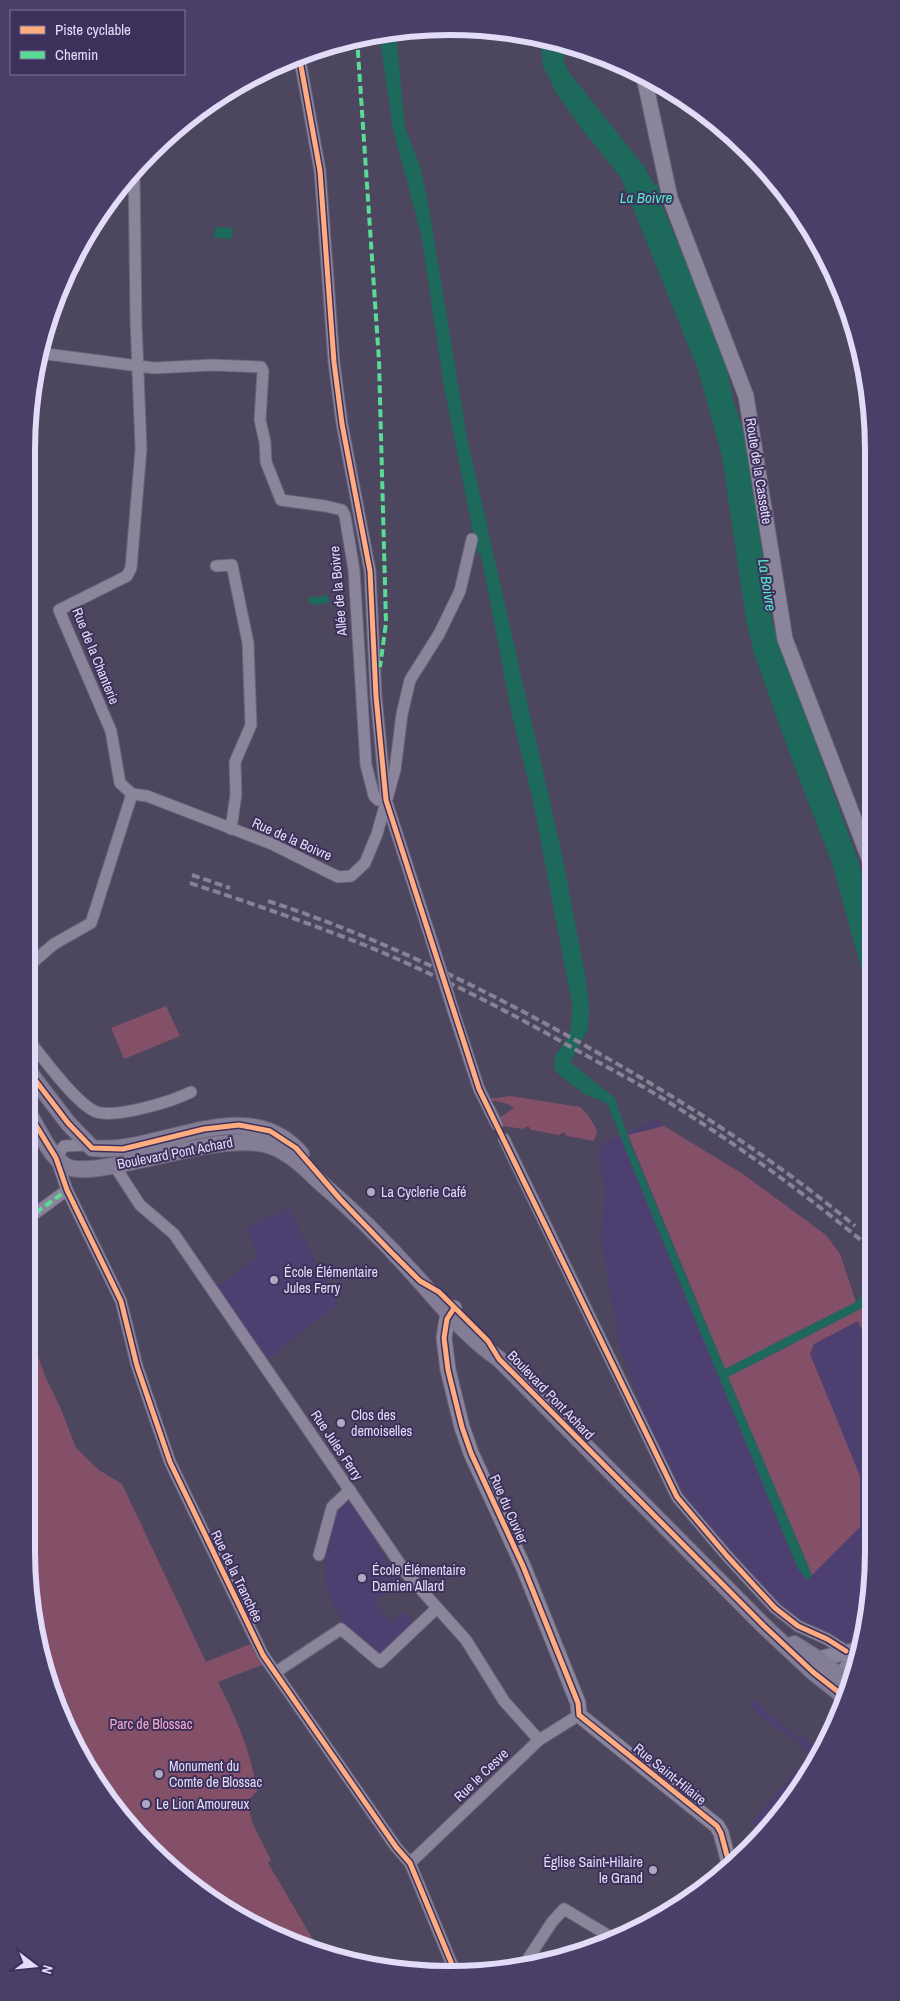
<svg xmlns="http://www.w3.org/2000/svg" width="900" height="2001" viewBox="0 0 900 2001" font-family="'Archivo Narrow',sans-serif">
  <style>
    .built { fill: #4d4070 }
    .green { fill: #845068 }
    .water { fill: #1d695b }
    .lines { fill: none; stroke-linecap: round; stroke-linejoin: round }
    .minor-casing { stroke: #686377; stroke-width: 13 }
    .tertiary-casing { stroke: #686377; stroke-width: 17 }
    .secondary-casing { stroke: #686377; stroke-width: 18 }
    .minor { stroke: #8a859a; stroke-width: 11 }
    .tertiary { stroke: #8a859a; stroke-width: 15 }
    .secondary { stroke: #837d96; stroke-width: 16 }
    .rail { stroke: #878295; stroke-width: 4; stroke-dasharray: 8 4; stroke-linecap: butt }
    .minor-bridge-casing { stroke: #686377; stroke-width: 13; stroke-linecap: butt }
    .minor-bridge { stroke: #8a859a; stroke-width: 11 }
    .quiet { stroke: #5adb95; stroke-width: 4; stroke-dasharray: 8 4; stroke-linecap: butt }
    .cycleway-casing { stroke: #3d315c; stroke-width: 8 }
    .cycleway { stroke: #ffac80; stroke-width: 5 }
    .poi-dot { fill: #aea8c2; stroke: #3d315c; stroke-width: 2 }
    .labels { text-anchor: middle; stroke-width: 4; stroke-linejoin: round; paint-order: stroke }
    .street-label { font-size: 14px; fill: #e2dcf8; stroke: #3d315c }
    .poi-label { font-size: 14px; fill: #e2dcf8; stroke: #3d315c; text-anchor: start }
    .park-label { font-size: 14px; fill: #faaac9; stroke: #3d315c }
    .water-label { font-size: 15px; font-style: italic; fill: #56e9c8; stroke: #3d315c }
    .rim { fill: none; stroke: #e2dcf8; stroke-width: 6 }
  </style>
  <rect width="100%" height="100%" fill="#4c465e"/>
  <g class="built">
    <polygon points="657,1119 664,1126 743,1174 826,1235 840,1254 856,1302 873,1338 874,1551 866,1625 848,1643 807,1625 779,1604 733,1555 689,1501 661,1456 620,1349 601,1238 605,1191 598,1155 600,1145"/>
    <polygon points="288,1208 337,1304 268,1360 217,1286 258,1258 247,1228"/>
    <polygon points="349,1500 366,1521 382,1553 402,1582 375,1601 391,1623 403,1612 414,1623 383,1653 375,1653 342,1622 324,1583 326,1548 337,1509"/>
    <polygon points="753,1700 794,1735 798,1737 804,1735 817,1753 768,1831 764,1834 751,1822 809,1756 797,1741 764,1719 749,1705"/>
  </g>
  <g class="green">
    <polygon points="166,1006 180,1036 124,1059 111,1028"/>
    <polygon points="510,1096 580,1107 588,1115 596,1128 597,1133 594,1141 567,1136 564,1132 559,1135 531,1130 528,1126 523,1129 497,1125 499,1118 514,1108 507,1104 488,1099"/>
    <polygon points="664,1126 743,1174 826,1235 840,1254 856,1302 725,1369 628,1135"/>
    <polygon points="864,1307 873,1327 873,1357 858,1321 814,1344 810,1354 860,1476 860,1527 812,1575 728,1377"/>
    <path d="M26,1321L45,1376L61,1409L76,1448L99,1470L122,1484L206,1662L250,1644L262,1665L218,1682C236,1717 251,1752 257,1791L247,1802L252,1822L271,1860L268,1863L318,1948L238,1918L131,1830L83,1763L49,1687L26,1551Z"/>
  </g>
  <g class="water">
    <polygon points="396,32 405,128 421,169 429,208 467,438 561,850 585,974 589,1007 588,1029 570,1062 615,1098 630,1142 725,1369 856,1302 873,1283 873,1327 864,1307 728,1377 812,1575 807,1580 798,1569 634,1171 607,1103 584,1094 558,1074 554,1068 555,1056 569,1036 571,1029 572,1004 533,801 512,715 481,555 477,552 444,386 421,234 393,129 379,33"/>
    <polygon points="540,37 563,43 564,61 569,72 645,168 655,185 658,185 663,207 725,358 733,400 746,438 772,621 857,858 872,908 872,1008 832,863 792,760 754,653 746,620 722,456 698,370 621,178 581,128 556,92 543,66"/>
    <polygon points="215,227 233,228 232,239 214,238"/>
    <polygon points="328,595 329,603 312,605 307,598"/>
  </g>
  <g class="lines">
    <defs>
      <g id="minor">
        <polyline points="299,55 320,171 334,362 342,424 370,571 376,696 386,800 432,942"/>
        <polyline points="39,353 154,368 212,365 261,367 263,371 260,420 265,442 266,462 281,500 325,506 342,510 345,516 354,570 366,765 374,796 378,800 386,800"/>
        <polyline points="216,566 232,565 248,643 251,725 235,762 236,794 231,829"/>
        <polyline points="132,794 147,796 272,844 338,877 351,876 365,863 377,834 395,770 402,714 410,680 439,634 460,591 472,539"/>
        <polyline points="26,968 54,944 91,923 132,794 120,783 111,731 59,610 127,576 131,568 141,449 136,321 134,170"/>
        <polyline points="453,1010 479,1089 497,1125"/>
        <path d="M26,1037C42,1056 73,1100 94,1111C113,1120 173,1101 191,1092"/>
        <polyline points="504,1139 677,1497 727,1556 775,1608 798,1626 827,1639 846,1651"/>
        <polyline points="87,1145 64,1146 56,1158 67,1190 121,1301 137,1366 170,1462 263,1655 396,1847 410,1863 456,1974"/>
        <polyline points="114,1165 140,1205 174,1234 407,1574 466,1640 504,1701 539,1740"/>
        <polyline points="26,1220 67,1190"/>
        <polyline points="319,1555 332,1507 350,1490"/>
        <polyline points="276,1672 341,1629 380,1662 437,1608"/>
        <polyline points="410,1863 539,1740 579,1715"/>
        <polyline points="522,1968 552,1922 564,1909 611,1937"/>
      </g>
      <g id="tertiary">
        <polyline points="644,77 670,198 746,396 785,639 872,866"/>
        <polyline points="454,1308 447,1319 444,1338 448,1370 462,1427 471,1453 523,1566 578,1703 579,1715 717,1826 721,1833 729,1863"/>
        <polyline points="818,1659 861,1649"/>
        <polyline points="833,1685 861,1649"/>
      </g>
      <g id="secondary">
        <path d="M26,1068L68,1123L92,1148C158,1156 247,1090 301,1154"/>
        <path d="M26,1109C36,1124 49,1155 64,1165C92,1185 219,1127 271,1146C291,1153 307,1170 322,1184C356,1213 389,1246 419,1280C444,1308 467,1337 499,1359L764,1626L813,1672L846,1698"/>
        <polyline points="794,1644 818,1659 850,1684"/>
      </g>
    </defs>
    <use href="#minor" class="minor-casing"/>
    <use href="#tertiary" class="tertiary-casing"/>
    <use href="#secondary" class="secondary-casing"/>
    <use href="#minor" class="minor"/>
    <use href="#tertiary" class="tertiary"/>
    <use href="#secondary" class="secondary"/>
    <g class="rail">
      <polyline points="192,875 230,888"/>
      <path d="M190,883C250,903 309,923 367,946C439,976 510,1012 578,1051C608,1068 640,1084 670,1103C741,1147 808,1196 873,1250"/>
      <path d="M268,901C381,938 489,991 593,1050C685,1102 773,1158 855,1226"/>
    </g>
    <defs>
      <polyline id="minor-bridge" points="432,942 453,1010"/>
    </defs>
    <use href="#minor-bridge" class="minor-bridge-casing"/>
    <use href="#minor-bridge" class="minor-bridge"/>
    <g class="quiet">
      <polyline points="357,38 379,361 386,623 380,667"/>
      <polyline points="26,1220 67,1190"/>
    </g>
    <defs>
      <g id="cycleway">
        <polyline points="299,55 320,171 334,362 342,424 370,571 376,696 386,800 479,1089 677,1497 727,1556 775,1608 798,1626 827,1639 846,1651"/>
        <polyline points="26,1068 68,1123 92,1148 123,1149 204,1129 239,1125 270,1131 296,1148 340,1199 390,1251 420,1281 439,1292 488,1341 499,1359 764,1626 813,1672 846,1698"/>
        <polyline points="26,1109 56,1158 67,1190 121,1301 137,1366 170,1462 263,1655 396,1847 410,1863 456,1974"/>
        <polyline points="454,1308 447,1319 444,1338 448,1370 462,1427 471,1453 523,1566 578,1703 579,1715 717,1826 721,1833 729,1863"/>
      </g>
    </defs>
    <use href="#cycleway" class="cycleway-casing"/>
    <use href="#cycleway" class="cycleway"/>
  </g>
  <g class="poi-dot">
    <circle cx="371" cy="1192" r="5"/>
    <circle cx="274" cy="1280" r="5"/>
    <circle cx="341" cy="1423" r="5"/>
    <circle cx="362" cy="1578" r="5"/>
    <circle cx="159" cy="1774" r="5"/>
    <circle cx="146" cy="1804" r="5"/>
    <circle cx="653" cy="1870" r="5"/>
  </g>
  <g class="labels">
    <g class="street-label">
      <text transform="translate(759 471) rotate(81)" y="5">Route de la Cassette</text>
      <text transform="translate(338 591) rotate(-95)" y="5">Allée de la Boivre</text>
      <text transform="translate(96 656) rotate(68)" y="5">Rue de la Chanterie</text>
      <text transform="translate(292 839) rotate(24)" y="5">Rue de la Boivre</text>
      <text transform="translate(175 1153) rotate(-11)" y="5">Boulevard Pont Achard</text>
      <text transform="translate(551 1395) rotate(46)" y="5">Boulevard Pont Achard</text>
      <text transform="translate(337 1445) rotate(56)" y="5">Rue Jules Ferry</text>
      <text transform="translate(509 1509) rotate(66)" y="5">Rue du Cuvier</text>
      <text transform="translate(237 1576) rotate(64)" y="5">Rue de la Tranchée</text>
      <text transform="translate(670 1774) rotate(39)" y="5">Rue Saint-Hilaire</text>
      <text transform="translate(481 1775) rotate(-44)" y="5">Rue le Cesve</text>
    </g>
    <g class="poi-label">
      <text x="381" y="1197">La Cyclerie Café</text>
      <text x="284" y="1277">École Élémentaire<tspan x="284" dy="16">Jules Ferry</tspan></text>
      <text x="351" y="1420">Clos des<tspan x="351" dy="16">demoiselles</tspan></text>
      <text x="372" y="1575">École Élémentaire<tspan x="372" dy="16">Damien Allard</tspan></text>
      <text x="169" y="1771">Monument du<tspan x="169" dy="16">Comte de Blossac</tspan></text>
      <text x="156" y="1809">Le Lion Amoureux</text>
      <text x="643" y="1867" text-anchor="end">Église Saint-Hilaire<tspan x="643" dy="16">le Grand</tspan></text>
    </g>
    <g class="park-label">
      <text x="151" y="1729">Parc de Blossac</text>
    </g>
    <g class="water-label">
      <text x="646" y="203">La Boivre</text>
      <text transform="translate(767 585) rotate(81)" y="5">La Boivre</text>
    </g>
  </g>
  <path d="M0 0H900V2001H0ZM450 35H450A415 415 0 0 1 865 450V1551A415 415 0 0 1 450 1966H450A415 415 0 0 1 35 1551V450A415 415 0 0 1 450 35Z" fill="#4a3f68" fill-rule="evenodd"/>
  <path class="rim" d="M450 35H450A415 415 0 0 1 865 450V1551A415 415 0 0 1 450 1966H450A415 415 0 0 1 35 1551V450A415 415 0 0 1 450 35Z"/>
  <rect x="10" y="10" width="175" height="65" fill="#3d315c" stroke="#7f759a"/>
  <rect x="20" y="26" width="25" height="8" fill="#ffac80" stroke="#7f759a"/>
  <text x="55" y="35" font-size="15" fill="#e2dcf8">Piste cyclable</text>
  <rect x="20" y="51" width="25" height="8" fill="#5adb95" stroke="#7f759a"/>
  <text x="55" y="60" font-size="15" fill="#e2dcf8">Chemin</text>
  <g transform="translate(35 1966) rotate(106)" stroke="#3d315c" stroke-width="4" paint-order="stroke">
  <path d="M0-4L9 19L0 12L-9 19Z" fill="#e2dcf8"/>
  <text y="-8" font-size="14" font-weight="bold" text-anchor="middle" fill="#e2dcf8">N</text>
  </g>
</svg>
